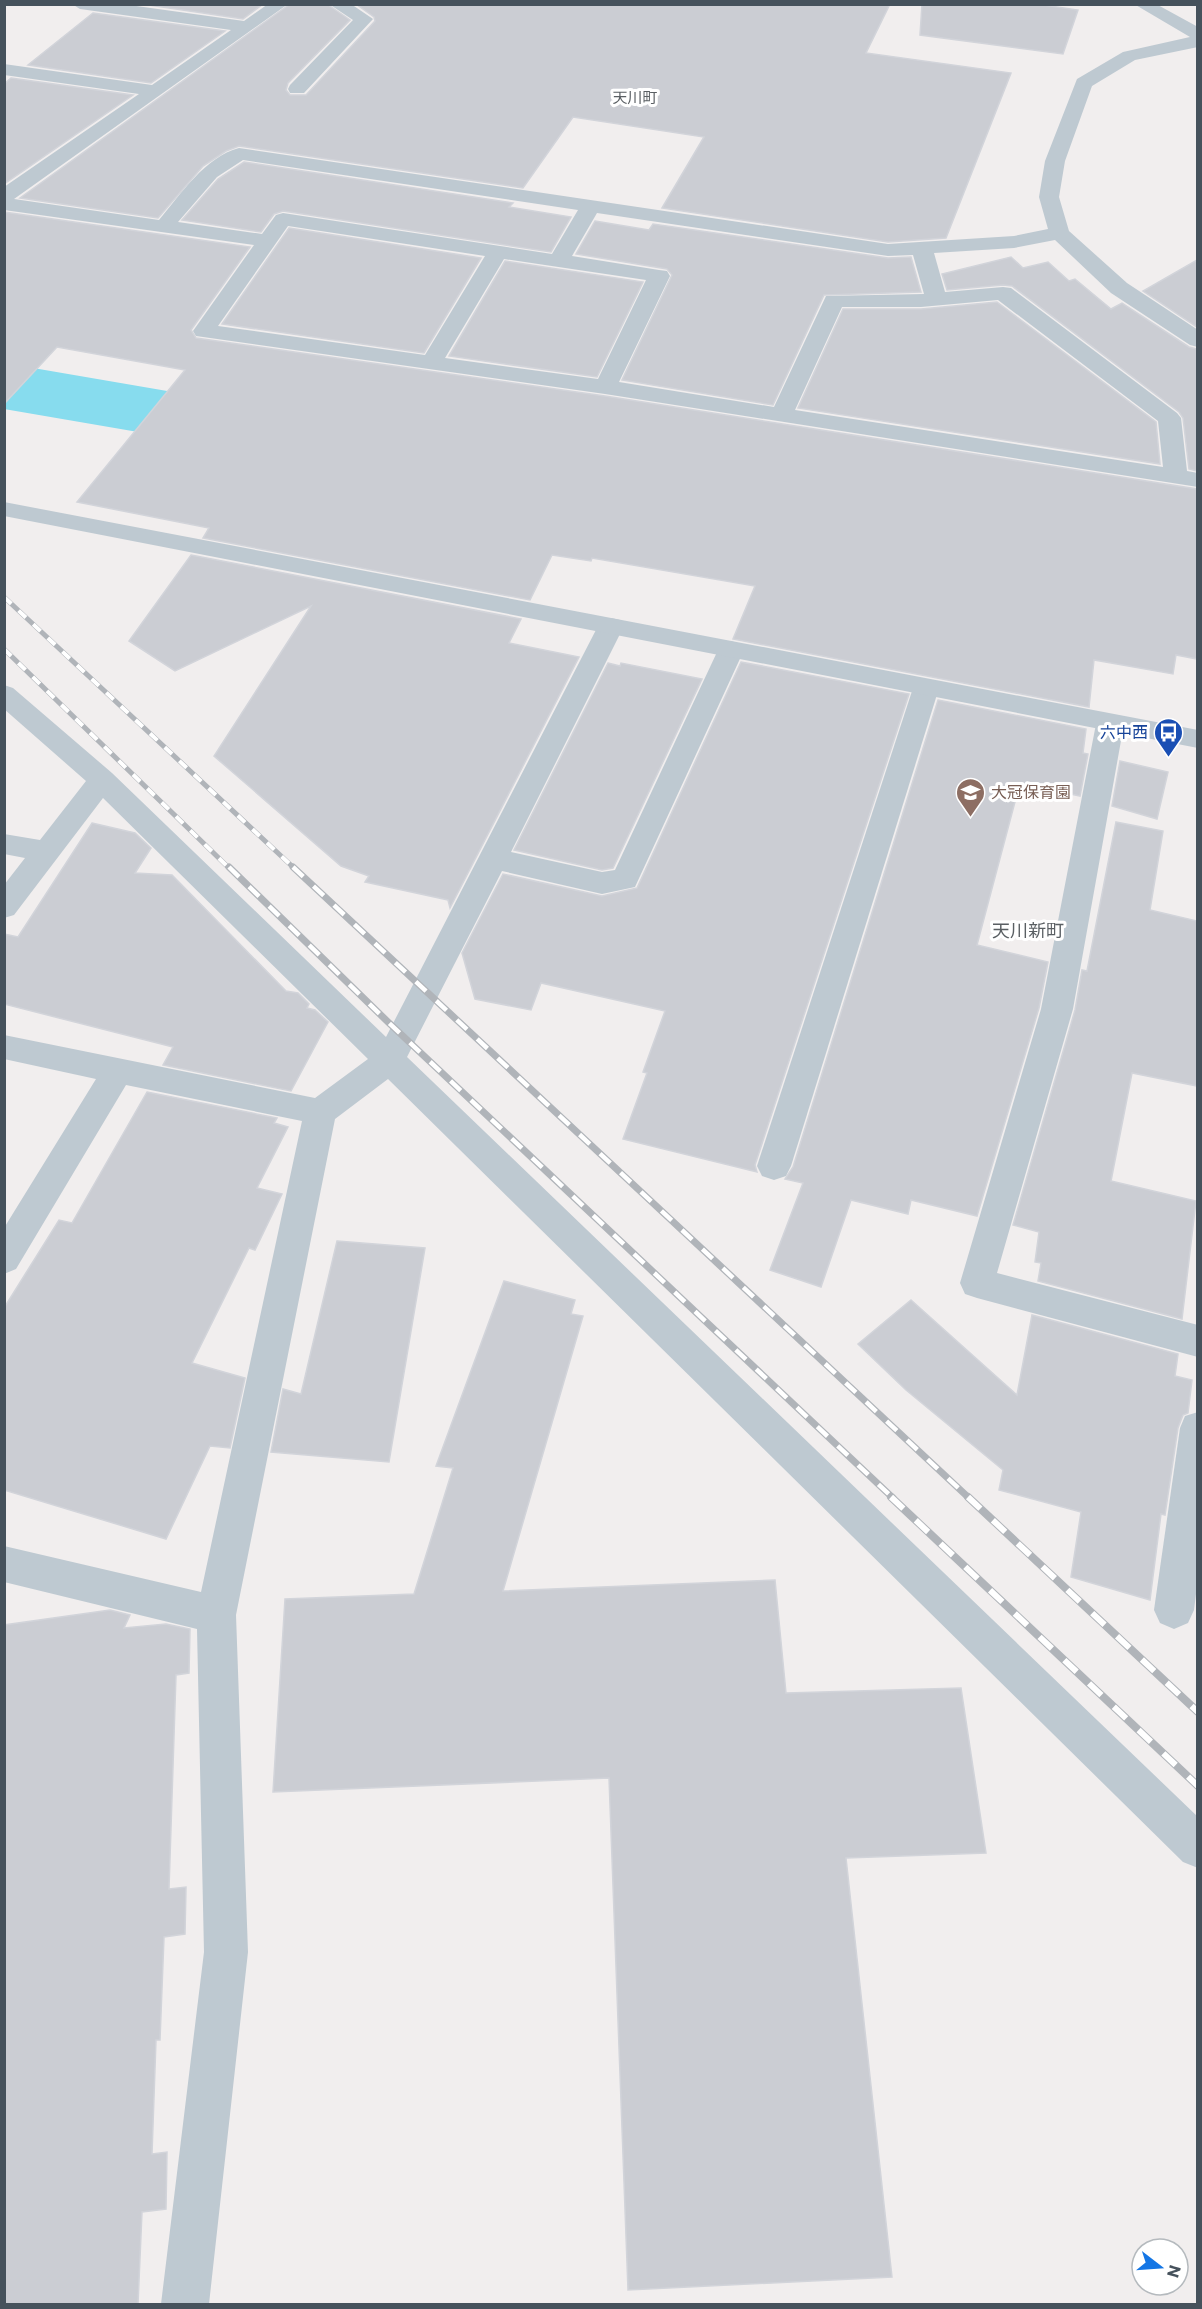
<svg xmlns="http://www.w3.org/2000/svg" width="1202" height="2309" viewBox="0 0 1202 2309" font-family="Commissioner,'Noto Sans JP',sans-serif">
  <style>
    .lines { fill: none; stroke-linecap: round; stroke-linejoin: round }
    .river { fill: #87dcee; fill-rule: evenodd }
    .building { fill: #cbcdd3; stroke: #d2d4da; stroke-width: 1.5 }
    .minor { fill: #bec9d1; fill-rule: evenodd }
    .tertiary { fill: #bec9d1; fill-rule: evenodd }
    .rail-far2-casing { stroke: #b0b4b9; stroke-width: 5 }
    .rail-far1-casing { stroke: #b0b4b9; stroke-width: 7 }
    .rail-casing { stroke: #b0b4b9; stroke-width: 8 }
    .rail-far2 { stroke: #fff; stroke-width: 4; stroke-dasharray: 10; stroke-linecap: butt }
    .rail-far1 { stroke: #fff; stroke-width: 4.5; stroke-dasharray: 14; stroke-linecap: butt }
    .rail { stroke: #fff; stroke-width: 6; stroke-dasharray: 17; stroke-linecap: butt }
    .labels { text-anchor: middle; stroke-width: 6; stroke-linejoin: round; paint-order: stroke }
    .far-neighbourhood-label { font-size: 15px; fill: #5a5f63; stroke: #fff }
    .transit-label { font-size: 16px; fill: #164399; stroke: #fff; text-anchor: end }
    .education-label { font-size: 16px; fill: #785e54; stroke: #fff; text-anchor: start }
    .neighbourhood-label { font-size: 18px; fill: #5a5f63; stroke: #fff }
  </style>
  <rect width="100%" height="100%" fill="#f1eeee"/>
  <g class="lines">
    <polygon class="river" points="4,363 278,410 305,417 317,433 305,449 278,456 4,409"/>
  </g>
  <g class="building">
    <polygon points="142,4 263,4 243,19"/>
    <polygon points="290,4 327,4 350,20 288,83 286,90 290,95 306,95 375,21 374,17 356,4 890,4 866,53 1011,73 946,238 888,242 662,208 704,137 573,117 523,188 239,146 226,151 203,166 158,218 20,198"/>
    <polygon points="922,4 1037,4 1078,10 1063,54 920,35"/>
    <polygon points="93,13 225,31 151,83 28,65"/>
    <polygon points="11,78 133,95 4,184 4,84"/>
    <polygon points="244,162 513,203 509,207 571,217 551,252 283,211 274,214 261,232 182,220 218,179"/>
    <polygon points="4,212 250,247 191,330 196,338 605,396 1197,489 1197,659 1176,655 1173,674 1094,660 1089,707 733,639 755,586 592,558 591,561 552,555 530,600 203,538 209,528 77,502 185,370 57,347 4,404"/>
    <polygon points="595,221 649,230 653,224 888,258 911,257 921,292 824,295 773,405 622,380 672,275 667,269 576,254"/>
    <polygon points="289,228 481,258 424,353 222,324"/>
    <polygon points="1011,257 1023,268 1048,262 1069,281 1075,279 1111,309 1122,303 1189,347 1197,349 1197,471 1189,469 1183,418 1179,412 1012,286 1003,285 947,290 942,274"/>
    <polygon points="1197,260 1197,327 1143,291"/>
    <polygon points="505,261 643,282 597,377 449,356"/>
    <polygon points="997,302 1156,422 1160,464 798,408 843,309 921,309"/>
    <polygon points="191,555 521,619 509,643 579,657 450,908 448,900 365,882 369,876 341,866 214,756 311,606 175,671 129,641"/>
    <polygon points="741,662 909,694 755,1165 757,1172 623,1139 647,1073 643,1072 665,1011 541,983 531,1010 475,999 462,953 503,874 602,896 637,888"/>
    <polygon points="608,663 620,666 621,663 702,679 613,868 602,870 514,850"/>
    <polygon points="938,700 1086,729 1083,753 1088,754 1080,796 1020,783 977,945 1048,962 1039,1008 977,1216 911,1200 908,1214 851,1200 821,1287 770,1270 803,1183 785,1179 793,1167"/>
    <polygon points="1120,761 1168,772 1157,819 1112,806"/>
    <polygon points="1116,822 1163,831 1150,910 1197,921 1197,1086 1132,1073 1111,1181 1196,1201 1182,1319 1038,1281 1041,1263 1035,1262 1039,1232 1013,1225 1075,1010 1082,970 1087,971"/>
    <polygon points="92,823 135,833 151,848 135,873 172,875 286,991 298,993 309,1004 307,1008 315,1010 328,1022 291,1091 163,1065 173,1047 4,1004 4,934 18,937"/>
    <polygon points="147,1092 277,1118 274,1123 288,1127 257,1188 282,1194 255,1250 249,1248 192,1363 245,1378 230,1448 210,1446 166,1539 4,1490 4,1308 59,1220 72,1223"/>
    <polygon points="337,1241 425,1248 389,1462 271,1452 283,1389 301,1394"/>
    <polygon points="504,1281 575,1300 571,1314 583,1316 503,1591 775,1580 786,1693 961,1688 986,1853 846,1858 892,2277 628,2290 609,1778 273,1792 285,1599 414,1594 453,1468 436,1466"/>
    <polygon points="911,1300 1017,1395 1032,1315 1178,1354 1175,1376 1192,1380 1188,1413 1183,1415 1178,1428 1165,1515 1161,1514 1150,1600 1071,1577 1081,1512 999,1490 1003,1470 906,1390 858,1344"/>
    <polygon points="110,1610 130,1615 124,1628 166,1624 190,1629 189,1673 176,1675 169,1889 186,1887 185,1934 164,1937 160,2040 156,2040 152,2154 167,2152 166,2209 142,2212 138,2304 4,2304 4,1625"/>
  </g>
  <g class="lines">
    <g class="minor">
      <path d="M72,4H122L244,21L268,4H288L14,199L159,220C181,194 205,157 239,148L888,244L1014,236L1048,229L1039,197L1045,161L1077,79L1123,52L1190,37L1134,4H1156L1198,27V47L1135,60L1092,86L1065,161L1059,197L1069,231L1127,283L1198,330V347L1190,345L1111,293L1055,240L1014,248L934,253L945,292L1003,287L1011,288L1177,413L1181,418L1187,471L1198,473V487L605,394L196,336L193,331L254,245L4,210V187L139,94L4,75V64L152,85L231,30L80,9ZM243,160L578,210L552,254L283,213L276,215L262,234L178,222L217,177ZM597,213L888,256L913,255L924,294L826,296L774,407L619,382L670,276L667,271L659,270L572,256ZM288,226L485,256L425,355L218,326ZM504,259L646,280L598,379L445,358ZM998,300L1158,421L1163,467L795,410L842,307H921Z"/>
      <polygon points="329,4 351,4 373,19 304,93 290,93 288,89 290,85 353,20"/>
      <polygon points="611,618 620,620 624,626 511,852 602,872 615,870 718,650 722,644 731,641 740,644 744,650 635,887 602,894 502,871 407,1057 1198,1817 1198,1868 1183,1862 388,1079 335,1119 236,1615 248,1952 209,2304 161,2304 204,1952 197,1629 4,1582 4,1546 201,1592 302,1121 126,1085 16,1269 4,1274 4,1228 96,1079 4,1059 4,1035 315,1098 368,1059 103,798 14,915 4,918 4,885 25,858 4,854 4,834 40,840 86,781 4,709 4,685 13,688 112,773 386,1037 598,626 602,620"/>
      <polygon points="926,679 935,682 939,688 791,1166 786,1176 774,1180 762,1176 757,1166 913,688 917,682"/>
      <polygon points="1110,715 1120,717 1124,724 1073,1009 997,1273 1198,1325 1198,1357 977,1298 965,1294 960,1283 1041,1009 1096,724 1100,717"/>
      <polygon points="1198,1412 1198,1578 1194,1610 1188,1623 1174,1629 1160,1623 1154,1610 1180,1428 1185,1416"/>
    </g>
    <polygon class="tertiary" points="4,502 1198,730 1198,748 4,516"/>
    <defs>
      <g id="rail-far2">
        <polyline points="4,597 295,869"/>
        <polyline points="4,649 230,869"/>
      </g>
      <g id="rail-far1">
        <polyline points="229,867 388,1022 893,1498"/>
        <polyline points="293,867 969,1498"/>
      </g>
      <g id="rail">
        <polyline points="891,1497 1198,1786"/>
        <polyline points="968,1497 1198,1712"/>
      </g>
    </defs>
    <use href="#rail-far2" class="rail-far2-casing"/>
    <use href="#rail-far1" class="rail-far1-casing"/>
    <use href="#rail" class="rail-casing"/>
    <use href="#rail-far2" class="rail-far2"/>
    <use href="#rail-far1" class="rail-far1"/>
    <use href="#rail" class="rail"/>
  </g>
  <defs>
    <symbol id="bus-pin" viewBox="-11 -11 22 30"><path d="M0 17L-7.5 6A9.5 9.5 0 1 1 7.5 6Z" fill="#1a4fb4" stroke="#fff"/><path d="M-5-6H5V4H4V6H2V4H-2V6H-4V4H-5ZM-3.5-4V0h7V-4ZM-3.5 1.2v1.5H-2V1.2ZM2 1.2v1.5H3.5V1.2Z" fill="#fff"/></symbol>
    <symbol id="school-pin" viewBox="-11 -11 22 30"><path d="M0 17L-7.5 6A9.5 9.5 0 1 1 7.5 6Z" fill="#8d6e63" stroke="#fff"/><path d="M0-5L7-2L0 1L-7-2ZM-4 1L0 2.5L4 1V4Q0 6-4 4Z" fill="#fff"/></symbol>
  </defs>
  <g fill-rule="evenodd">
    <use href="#bus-pin" x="1152" y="716" width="33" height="45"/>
    <use href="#school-pin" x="954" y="776" width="33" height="45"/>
  </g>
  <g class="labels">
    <g class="far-neighbourhood-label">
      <text x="635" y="103">天川町</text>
    </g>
    <g class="transit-label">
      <text x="1148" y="738">六中西</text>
    </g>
    <g class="education-label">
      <text x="991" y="798">大冠保育園</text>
    </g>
    <g class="neighbourhood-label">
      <text x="1028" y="937">天川新町</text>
    </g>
  </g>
  <rect width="1202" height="2309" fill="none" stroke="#46525c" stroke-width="12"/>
  <g transform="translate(1160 2267) rotate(107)"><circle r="28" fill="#ffffff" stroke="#b5babe" stroke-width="1.5"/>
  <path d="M0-4.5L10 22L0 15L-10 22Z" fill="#1476e5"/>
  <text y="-9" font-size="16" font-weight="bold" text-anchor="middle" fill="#46525c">N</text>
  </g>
</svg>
